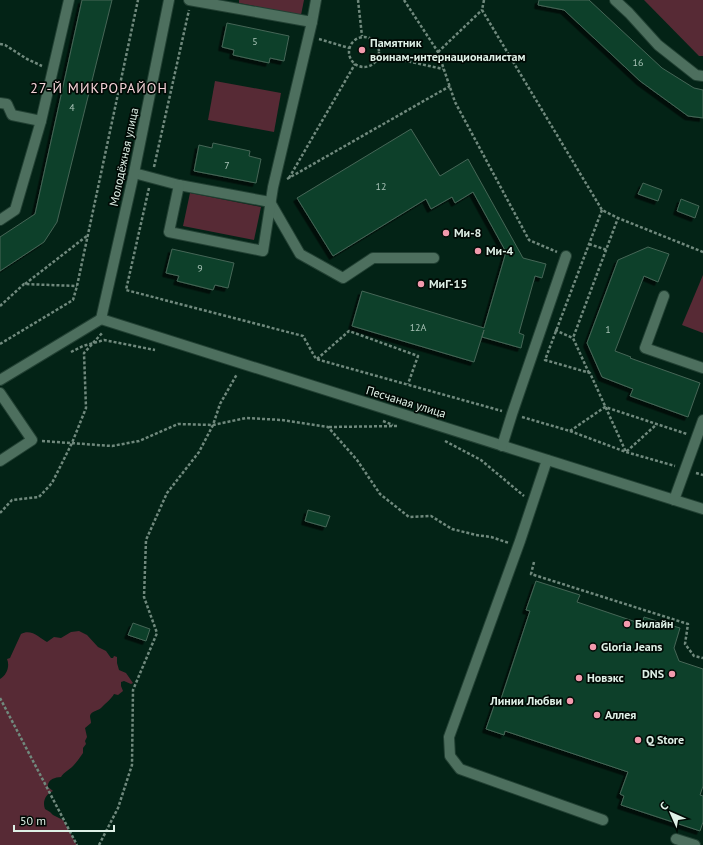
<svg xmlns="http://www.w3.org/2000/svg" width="703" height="845" viewBox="0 0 703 845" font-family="'PT Sans',sans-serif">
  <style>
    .green { fill: #572a35 }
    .building { fill: #0d402c; stroke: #466656; filter: url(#shadow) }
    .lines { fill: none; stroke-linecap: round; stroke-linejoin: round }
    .minor-casing { stroke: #224033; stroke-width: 12 }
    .path { stroke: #70897d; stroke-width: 2.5; stroke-dasharray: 3 2; stroke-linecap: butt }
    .minor { stroke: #4d6f5e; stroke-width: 10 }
    .poi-dot { fill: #f29aad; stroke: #010a05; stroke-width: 1.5 }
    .labels { text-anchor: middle; stroke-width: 3.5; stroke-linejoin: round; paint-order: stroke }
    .number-label { font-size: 10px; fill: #aac4b8 }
    .poi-label { font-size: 12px; font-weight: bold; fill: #def0e6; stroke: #010a05; text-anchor: start }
    .street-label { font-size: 12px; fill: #def0e6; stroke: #010a05 }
    .quarter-label { font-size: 14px; letter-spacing: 1px; fill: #f6d3d9; stroke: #010a05 }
  </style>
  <defs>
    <filter id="shadow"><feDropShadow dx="-3.5" dy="3.5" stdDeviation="0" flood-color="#0009"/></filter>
  </defs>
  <rect width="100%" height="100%" fill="#032316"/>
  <g class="green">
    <polygon points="239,0 304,0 301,15 239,3"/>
    <polygon points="644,0 703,0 703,56 699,56"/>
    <polygon points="215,81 281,93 274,132 208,120"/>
    <polygon points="190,193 261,207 254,240 183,226"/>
    <polygon points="703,275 703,333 682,325"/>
    <path d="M79,631L87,635L98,647L106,651L111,658H113L114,656L117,657V663L119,670L126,673L133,683L131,684L124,681L121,682V686L123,691L118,695L114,694C112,698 104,705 101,708C98,711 91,711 90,716C90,718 91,720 91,723L85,728L87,737L85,741L86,744L83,748V753C80,757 77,762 73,766C69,770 64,772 61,777C55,777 47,780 48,787L53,791C46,794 42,801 45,809L50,812L53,815L63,820L77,845H0V679C7,675 10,666 7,659L10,658L21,634C31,628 40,638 47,642L54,637L61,638L71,632Z"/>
  </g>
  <g class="building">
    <polygon points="82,0 112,0 57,222 44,242 0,271 0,237 35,214"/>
    <polygon points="539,0 589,0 662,68 694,88 703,90 703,118 688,116 640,81 564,10 538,5"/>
    <polygon points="227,23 289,36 284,61 270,58 269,63 233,55 234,50 222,47"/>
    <polygon points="411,129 440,176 468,159 523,258 546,264 542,278 535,276 519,333 524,335 521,348 482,337 484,330 474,362 352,326 362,291 484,328 506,252 473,192 455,203 452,197 431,209 426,199 333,256 297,198"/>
    <polygon points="213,143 250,151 249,156 261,159 256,183 194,171 199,145 212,148"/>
    <polygon points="643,183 662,190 658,201 638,194"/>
    <polygon points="681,199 699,206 695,218 677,211"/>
    <polygon points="648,247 669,254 658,282 644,276 615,351 631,357 630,358 700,383 688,417 630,396 633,389 602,377 587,343 618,260"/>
    <polygon points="172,249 234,263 228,288 215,285 213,290 177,281 179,276 166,273"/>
    <polygon points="308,510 330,516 326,527 305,521"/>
    <polygon points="536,581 580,595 577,602 642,624 644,617 680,628 674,648 679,661 703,669 703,786 700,795 703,796 703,822 700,831 621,805 624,796 620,794 628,772 505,731 504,735 486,729 496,700 500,702 530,611 526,610"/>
    <polygon points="133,623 150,629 146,641 128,635"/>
  </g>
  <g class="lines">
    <defs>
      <g id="minor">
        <polyline points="189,0 312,22 316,0"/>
        <polyline points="615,0 629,13 658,45 696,75 703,76"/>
        <polyline points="0,103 7,104 12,115 41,121"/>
        <polyline points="134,173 179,185 270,202 300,254 343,278 373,258 434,258"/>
        <polyline points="179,185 169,232 263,251 273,187 312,22"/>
        <polyline points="0,220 15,210 41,121 69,0"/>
        <polyline points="664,296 645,348 703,368"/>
        <polyline points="101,319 703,509"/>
        <polyline points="101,319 134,173 169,0"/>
        <polyline points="0,380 101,319"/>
        <polyline points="0,393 32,440 0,461"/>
        <polyline points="502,446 512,414 566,256"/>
        <polyline points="547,460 520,541 449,737 450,756 460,769 603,820"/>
        <polyline points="674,500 703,420"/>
        <polyline points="676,839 695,845"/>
      </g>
    </defs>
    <use href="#minor" class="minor-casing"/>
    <g class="path">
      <polyline points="358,0 362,36"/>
      <polyline points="404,0 438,52 455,102 529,240 557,252"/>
      <polyline points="484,0 482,10 602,210 618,218 703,252"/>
      <circle cx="364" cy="52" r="15"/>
      <polyline points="319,39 349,48"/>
      <polyline points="0,44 5,45 27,59 42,66"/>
      <polyline points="438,52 482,10"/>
      <polyline points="379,55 443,69"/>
      <polyline points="154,167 189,10"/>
      <polyline points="289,178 355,64"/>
      <polyline points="287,179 450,86"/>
      <polyline points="149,188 126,290 303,336 316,359 502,411"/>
      <polyline points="602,210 545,360 590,373 626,452 657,424"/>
      <polyline points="589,244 607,250"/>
      <polyline points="25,284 88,235"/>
      <polyline points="0,306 24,284 77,286"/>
      <polyline points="555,330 573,338"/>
      <polyline points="0,344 73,300 77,286 138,0"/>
      <polyline points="71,352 83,346 104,340 155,350"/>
      <polyline points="317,359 349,331 418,356 408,384"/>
      <polyline points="589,373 573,338 618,218"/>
      <polyline points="522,417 570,431 626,452 675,466"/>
      <polyline points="383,421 393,425"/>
      <polyline points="329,427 398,426"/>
      <polyline points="570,431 605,407 687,434"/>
      <polyline points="42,441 112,446 139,441 178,424 213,425 246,418 282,420 328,427 357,460 380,494 409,517 431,516 452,529 476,535 491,537 509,543"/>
      <polyline points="445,441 481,460 524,496"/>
      <polyline points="696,473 703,475"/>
      <polyline points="0,513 12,500 39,497 52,483 72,443 86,408 84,353 103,332"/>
      <polyline points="534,562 531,574 688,624 685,644 694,656 703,658"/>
      <polyline points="0,698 77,845"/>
      <polyline points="99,845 118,808 132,765 133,690 157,633 144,597 146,540 167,493 199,452 213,425 220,404 237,374"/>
    </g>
    <use href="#minor" class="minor"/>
  </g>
  <g class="poi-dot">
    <circle cx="362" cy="50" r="4"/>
    <circle cx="446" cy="233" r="4"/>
    <circle cx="478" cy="251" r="4"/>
    <circle cx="421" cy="284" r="4"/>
    <circle cx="627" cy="624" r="4"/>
    <circle cx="593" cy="647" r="4"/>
    <circle cx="672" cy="674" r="4"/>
    <circle cx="579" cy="678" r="4"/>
    <circle cx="570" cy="701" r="4"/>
    <circle cx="597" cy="715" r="4"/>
    <circle cx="638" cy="740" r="4"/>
  </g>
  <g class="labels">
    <g class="number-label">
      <text x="255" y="45">5</text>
      <text x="638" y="66">16</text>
      <text x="72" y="111">4</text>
      <text x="227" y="169">7</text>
      <text x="381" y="190">12</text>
      <text x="200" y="272">9</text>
      <text x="418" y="331">12А</text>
      <text x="608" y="333">1</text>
    </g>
    <g class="poi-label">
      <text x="370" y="47">Памятник<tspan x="370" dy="14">воинам-интернационалистам</tspan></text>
      <text x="454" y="237">Ми-8</text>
      <text x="486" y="255">Ми-4</text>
      <text x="429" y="288">МиГ-15</text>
      <text x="635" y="628">Билайн</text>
      <text x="601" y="651">Gloria Jeans</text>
      <text x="664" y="678" text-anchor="end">DNS</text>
      <text x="587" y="682">Новэкс</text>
      <text x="562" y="705" text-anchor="end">Линии Любви</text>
      <text x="605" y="719">Аллея</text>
      <text x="646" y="744">Q Store</text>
    </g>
    <g class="street-label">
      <text transform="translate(124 157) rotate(-78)" y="4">Молодёжная улица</text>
      <text transform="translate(406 402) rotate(17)" y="4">Песчаная улица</text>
    </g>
    <g class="quarter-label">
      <text x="99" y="93">27-Й МИКРОРАЙОН</text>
    </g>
  </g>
  <g transform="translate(671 813) rotate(315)" stroke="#010a05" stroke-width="3" paint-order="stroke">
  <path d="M0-3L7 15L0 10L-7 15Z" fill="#def0e6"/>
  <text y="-6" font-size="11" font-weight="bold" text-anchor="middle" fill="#def0e6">С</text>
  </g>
  <path d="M14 825v6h100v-6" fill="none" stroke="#def0e6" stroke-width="2"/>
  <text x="20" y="825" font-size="12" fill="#def0e6" stroke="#010a05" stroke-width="3" paint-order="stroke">50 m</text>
</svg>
